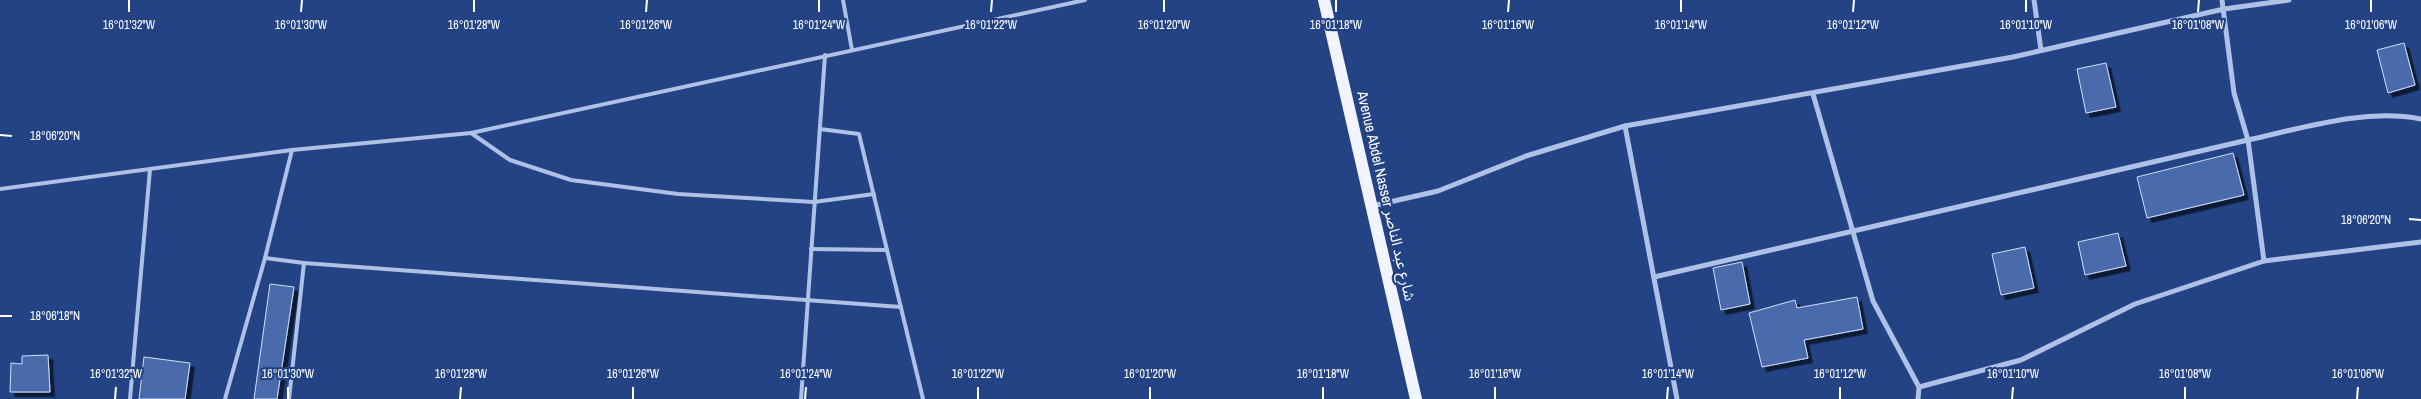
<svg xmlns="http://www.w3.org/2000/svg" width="2421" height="399" viewBox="0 0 2421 399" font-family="'Archivo Narrow','Noto Sans Arabic',sans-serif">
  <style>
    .building { fill: #486aab; stroke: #d2def7; filter: url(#shadow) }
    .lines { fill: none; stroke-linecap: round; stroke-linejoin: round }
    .service { stroke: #aec2e8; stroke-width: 4 }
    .minor { stroke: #aec2e8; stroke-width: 5 }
    .primary { stroke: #f1f4fe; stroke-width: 12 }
    .ticks { fill: none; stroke: #fff; stroke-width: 2 }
    .labels { text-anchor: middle; stroke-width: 4.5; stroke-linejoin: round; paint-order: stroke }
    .street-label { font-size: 15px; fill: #fff; stroke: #244385 }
    .ticks-label { font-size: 12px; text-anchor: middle; fill: #fff; stroke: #244385; stroke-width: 4.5; stroke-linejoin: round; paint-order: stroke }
  </style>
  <defs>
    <filter id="shadow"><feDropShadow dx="4.5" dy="4.5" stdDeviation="0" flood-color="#0009"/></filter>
  </defs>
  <rect width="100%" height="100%" fill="#244385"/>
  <g class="building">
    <polygon points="2404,43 2415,85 2388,93 2377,50"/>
    <polygon points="2106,63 2116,107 2086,113 2077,69"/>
    <polygon points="2233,153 2244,195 2147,218 2137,177"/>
    <polygon points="2118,233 2126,266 2085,275 2078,242"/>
    <polygon points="2025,247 2034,288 2001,295 1992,254"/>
    <polygon points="1742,262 1750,304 1721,310 1713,268"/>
    <polygon points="270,284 294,287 277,399 254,399"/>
    <polygon points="1857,297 1863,329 1804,340 1808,358 1762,367 1749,313 1795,300 1797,308"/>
    <polygon points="48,355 50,392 10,392 11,363 22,364 22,356"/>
    <polygon points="144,357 190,363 185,399 139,399"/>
  </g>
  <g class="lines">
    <g class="service">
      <polyline points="843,0 852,50"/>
      <polyline points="820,129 859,134 923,399"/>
      <polyline points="471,133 510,160 571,180 678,194 814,202 874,194"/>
      <polyline points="0,189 292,150 471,133 1085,0"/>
      <polyline points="811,249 887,250"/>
      <polyline points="265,258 304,263 901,307"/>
      <polyline points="130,399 150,169"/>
      <polyline points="225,399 265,258 292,150"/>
      <polyline points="289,399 304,263"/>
      <polyline points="801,399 825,55"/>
    </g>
    <g class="minor">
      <polyline points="2034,0 2041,50"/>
      <polyline points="2222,0 2234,93 2248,140 2264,261 2421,242"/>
      <polyline points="1813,94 1873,301 1919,387"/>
      <polyline points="1625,126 1677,399"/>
      <polyline points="1372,206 1438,191 1526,156 1625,126 2013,57 2224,9 2289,0"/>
      <path d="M1654,277L2248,140C2303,128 2364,108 2421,119"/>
      <polyline points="1918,399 1919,387 2021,360 2135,304 2264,261"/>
    </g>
    <polyline class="primary" points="1324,0 1416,399"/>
  </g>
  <path class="ticks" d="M129,12V0M301,12L302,0M474,12V0M646,12L647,0M819,12V0M991,12L992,0M1164,12V0M1336,12V0M1508,12L1509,0M1681,12V0M1853,12L1854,0M2026,12V0M2198,12L2199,0M2371,12V0M0,135L12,136M2409,219L2421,220M0,316H12M115,399L116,387M288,399V387M460,399L461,387M633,399V387M805,399L806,387M978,399V387M1150,399V387M1323,399V387M1495,399V387M1667,399L1668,387M1840,399V387M2012,399L2013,387M2185,399V387M2357,399L2358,387"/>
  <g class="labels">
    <g class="street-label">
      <text transform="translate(1386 196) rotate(77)" y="5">Avenue Abdel Nasser شارع عبد الناصر</text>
    </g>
  </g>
  <g class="ticks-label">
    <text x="129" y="29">16°01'32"W</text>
    <text x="301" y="29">16°01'30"W</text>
    <text x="474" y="29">16°01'28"W</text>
    <text x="646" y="29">16°01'26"W</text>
    <text x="819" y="29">16°01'24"W</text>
    <text x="991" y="29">16°01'22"W</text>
    <text x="1164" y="29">16°01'20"W</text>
    <text x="1336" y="29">16°01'18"W</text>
    <text x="1508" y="29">16°01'16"W</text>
    <text x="1681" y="29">16°01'14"W</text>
    <text x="1853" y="29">16°01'12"W</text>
    <text x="2026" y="29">16°01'10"W</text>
    <text x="2198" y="29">16°01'08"W</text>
    <text x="2371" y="29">16°01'06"W</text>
    <text x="55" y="140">18°06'20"N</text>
    <text x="2366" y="224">18°06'20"N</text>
    <text x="55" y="320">18°06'18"N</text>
    <text x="116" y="378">16°01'32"W</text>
    <text x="288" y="378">16°01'30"W</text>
    <text x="461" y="378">16°01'28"W</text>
    <text x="633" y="378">16°01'26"W</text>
    <text x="806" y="378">16°01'24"W</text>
    <text x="978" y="378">16°01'22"W</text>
    <text x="1150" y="378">16°01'20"W</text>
    <text x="1323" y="378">16°01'18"W</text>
    <text x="1495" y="378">16°01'16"W</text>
    <text x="1668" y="378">16°01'14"W</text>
    <text x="1840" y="378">16°01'12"W</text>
    <text x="2013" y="378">16°01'10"W</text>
    <text x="2185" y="378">16°01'08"W</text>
    <text x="2358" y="378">16°01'06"W</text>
  </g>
</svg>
